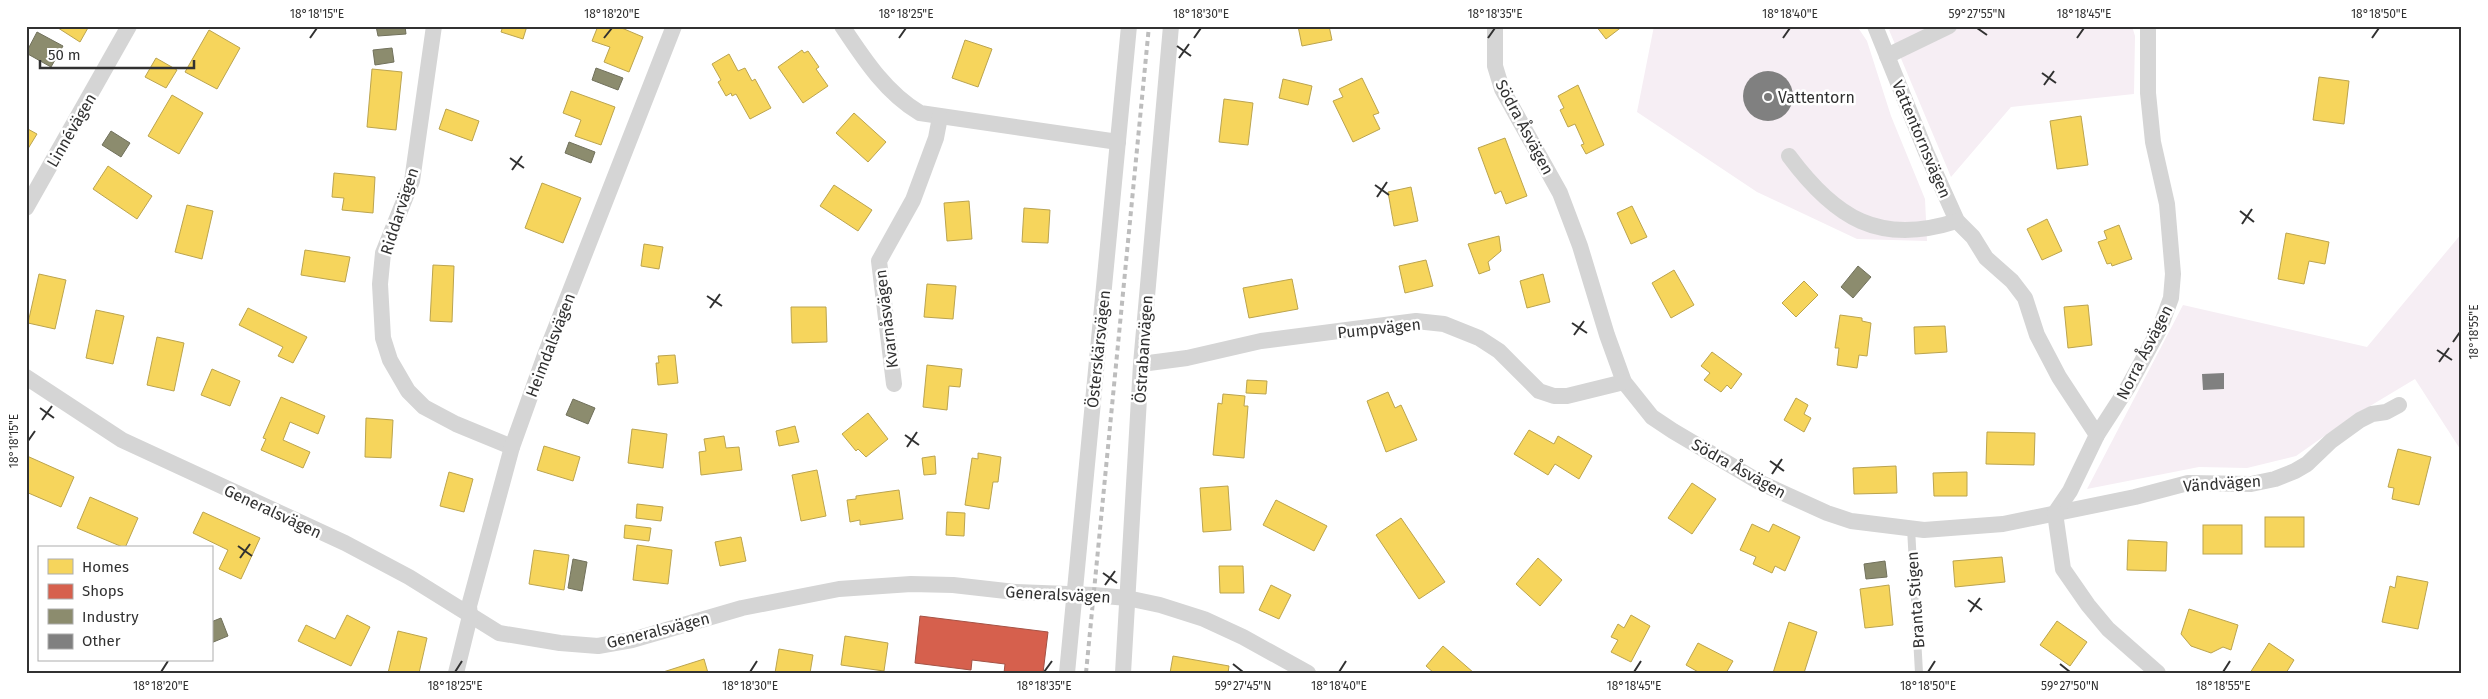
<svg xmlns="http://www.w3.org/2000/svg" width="2488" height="699" viewBox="0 0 2488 699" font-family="'Fira Sans',sans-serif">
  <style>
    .green { fill: #f6eef4 }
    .homes { fill: #f6d55c; stroke: #bba44f }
    .shops { fill: #d6604d; stroke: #a45245 }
    .industry { fill: #8c8c6e; stroke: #71715c }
    .building { fill: #808080 }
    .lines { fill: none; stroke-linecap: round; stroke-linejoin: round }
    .lane { stroke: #d5d5d5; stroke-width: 8 }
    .street { stroke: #d5d5d5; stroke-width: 16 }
    .rail { stroke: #bdbdbd; stroke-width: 4; stroke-dasharray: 5 4; stroke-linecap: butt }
    .ticks { fill: none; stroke: #313131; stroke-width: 2 }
    .poi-dot { fill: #797979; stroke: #fff; stroke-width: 2 }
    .labels { text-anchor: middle; stroke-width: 5; stroke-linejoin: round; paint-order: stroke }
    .poi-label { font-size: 16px; fill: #313131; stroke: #fff; text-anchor: start }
    .street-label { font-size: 16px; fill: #313131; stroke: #fff }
    .neatline { fill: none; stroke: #313131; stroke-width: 2 }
    .ticks-label { font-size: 12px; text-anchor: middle; fill: #313131 }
  </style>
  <rect width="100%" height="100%" fill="#fff"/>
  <g class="green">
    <polygon points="1654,26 1857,26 1867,41 1891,116 1925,199 1927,241 1857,239 1757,192 1637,112"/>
    <polygon points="1898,26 2132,26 2135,36 2134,94 2011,107 1951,177 1889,30"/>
    <polygon points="2462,233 2462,452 2415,379 2350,418 2296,456 2247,468 2199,467 2087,489 2183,305 2367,347"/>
  </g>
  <g class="homes">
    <polygon points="55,26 89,26 80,42"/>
    <polygon points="503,26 527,26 523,39 501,32"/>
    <polygon points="598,26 617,26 643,37 629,72 604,62 610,47 592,41"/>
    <polygon points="1298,26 1329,26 1332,40 1302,46"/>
    <polygon points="1596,26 1623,26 1606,39"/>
    <polygon points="209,30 240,48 217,89 185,72"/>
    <polygon points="965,40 992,49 978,87 952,78"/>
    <polygon points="802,50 804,53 808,51 819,67 816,69 828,86 803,103 778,67"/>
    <polygon points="729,54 738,71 745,68 752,81 755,79 771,108 750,119 736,94 732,96 731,93 726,96 718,82 721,80 712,64"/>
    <polygon points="156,58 177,70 166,88 145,77"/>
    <polygon points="372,69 402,72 396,130 367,127"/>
    <polygon points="2319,77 2349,81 2344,124 2313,120"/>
    <polygon points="1362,78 1379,113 1373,115 1380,129 1353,142 1333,101 1343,97 1339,89"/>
    <polygon points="1283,79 1312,86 1308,105 1279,98"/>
    <polygon points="1578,85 1604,145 1586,154 1581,145 1584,144 1575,124 1568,127 1560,110 1564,108 1558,96"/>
    <polygon points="571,91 615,107 601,145 575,136 581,120 563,113"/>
    <polygon points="172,95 203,113 179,154 148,136"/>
    <polygon points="1224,99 1253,103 1248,145 1219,142"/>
    <polygon points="446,109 479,121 472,141 439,129"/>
    <polygon points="854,113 886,142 868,162 836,133"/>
    <polygon points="2081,116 2088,165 2057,169 2050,121"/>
    <polygon points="26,128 37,134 26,152"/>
    <polygon points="1505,138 1527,196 1506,204 1501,191 1495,194 1478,148"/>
    <polygon points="108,166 152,196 137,219 93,189"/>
    <polygon points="334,173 375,177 373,213 342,210 344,198 332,197"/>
    <polygon points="542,183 581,198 563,243 525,228"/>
    <polygon points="834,185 872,210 858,231 820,206"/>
    <polygon points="1411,187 1418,221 1394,226 1388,192"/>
    <polygon points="969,201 972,239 947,241 944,203"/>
    <polygon points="187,205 213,211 202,259 175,252"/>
    <polygon points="1632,206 1647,237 1631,244 1617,213"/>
    <polygon points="1024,208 1050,210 1048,243 1022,242"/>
    <polygon points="2047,219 2062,251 2042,260 2027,229"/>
    <polygon points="2119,225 2132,259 2112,266 2111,263 2107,264 2098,242 2107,239 2104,231"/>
    <polygon points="2286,233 2329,242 2325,264 2309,261 2304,284 2278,279"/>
    <polygon points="1499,236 1501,251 1488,262 1490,270 1479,274 1468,244"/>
    <polygon points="644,244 663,247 659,269 641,266"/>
    <polygon points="305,250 350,257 345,282 301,275"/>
    <polygon points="1426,260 1433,286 1405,293 1399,266"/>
    <polygon points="433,265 454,266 452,322 430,321"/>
    <polygon points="1674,270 1694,305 1671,318 1652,283"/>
    <polygon points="39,274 66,280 55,329 28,323"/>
    <polygon points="1543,274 1550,302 1527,308 1520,281"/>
    <polygon points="1292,279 1298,309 1249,318 1243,288"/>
    <polygon points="1804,281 1818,295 1796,317 1782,303"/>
    <polygon points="927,284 956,286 953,319 924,317"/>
    <polygon points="2088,305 2092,345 2068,348 2064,307"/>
    <polygon points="791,307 826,307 827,342 792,343"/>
    <polygon points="248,308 307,337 293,363 278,356 283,347 239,325"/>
    <polygon points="96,310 124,316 113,364 86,358"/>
    <polygon points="1840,315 1862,318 1862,321 1871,323 1867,356 1859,355 1857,368 1837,365 1839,348 1835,348"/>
    <polygon points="1945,326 1947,352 1915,354 1914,327"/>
    <polygon points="157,337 184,343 174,391 147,385"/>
    <polygon points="1712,352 1742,374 1731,389 1727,385 1721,392 1704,380 1710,373 1701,366"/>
    <polygon points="675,355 678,383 658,385 656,363 659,363 658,356"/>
    <polygon points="927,365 962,369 960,387 949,386 947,410 923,407"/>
    <polygon points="212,369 240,381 230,406 201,395"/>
    <polygon points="1247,380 1267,381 1266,394 1246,393"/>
    <polygon points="1388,392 1395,408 1401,405 1417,440 1386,452 1367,401"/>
    <polygon points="1223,394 1245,396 1244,406 1248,406 1244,458 1213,455 1218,403 1222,404"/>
    <polygon points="281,397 325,416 318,434 290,422 283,440 310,452 303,468 261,450 266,439 263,438"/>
    <polygon points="1796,398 1808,405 1804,414 1811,418 1804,432 1784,420"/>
    <polygon points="868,413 888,439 866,457 858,449 856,451 842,434"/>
    <polygon points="366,418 393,420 391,458 365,457"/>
    <polygon points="795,426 799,442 779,446 776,431"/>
    <polygon points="632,429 667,434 663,468 628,463"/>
    <polygon points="1529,430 1554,444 1558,436 1592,456 1579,479 1555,464 1548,475 1514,454"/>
    <polygon points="1987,432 2035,433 2034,465 1986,464"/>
    <polygon points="724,436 726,448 739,447 742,470 701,475 699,452 706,451 704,439"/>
    <polygon points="544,446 580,457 573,481 537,470"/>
    <polygon points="2398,449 2431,457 2419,505 2392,499 2394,488 2388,487"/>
    <polygon points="978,453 1001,457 998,482 993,482 989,509 965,505 972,458 978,459"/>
    <polygon points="27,456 74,477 61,507 26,492"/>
    <polygon points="935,456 936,474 924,475 922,458"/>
    <polygon points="1896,466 1897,493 1854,494 1853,468"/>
    <polygon points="817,470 826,516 801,521 792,475"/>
    <polygon points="449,472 473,479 464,512 440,506"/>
    <polygon points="1967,472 1967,496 1934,496 1933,473"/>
    <polygon points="1692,483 1716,499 1692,534 1668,518"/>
    <polygon points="1228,486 1231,530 1203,532 1200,488"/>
    <polygon points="899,490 903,519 860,525 860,520 850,522 847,500 856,499 856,496"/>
    <polygon points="90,497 138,518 125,548 77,528"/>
    <polygon points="1276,500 1327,526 1314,551 1263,525"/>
    <polygon points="637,504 663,507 661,521 636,518"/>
    <polygon points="203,512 260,538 241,579 219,569 228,550 193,533"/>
    <polygon points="947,512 965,513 964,536 946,535"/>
    <rect x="2265" y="517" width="39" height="30"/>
    <polygon points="1401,518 1445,582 1419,599 1376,535"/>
    <polygon points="1752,524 1769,532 1773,524 1800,537 1785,571 1775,566 1772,573 1753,564 1756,557 1740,550"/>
    <polygon points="625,525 651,528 649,541 624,538"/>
    <rect x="2203" y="525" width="39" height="29"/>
    <polygon points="741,537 746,561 720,566 715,542"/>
    <polygon points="2128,540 2167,542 2166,571 2127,570"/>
    <polygon points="637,545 672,550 668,584 633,580"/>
    <polygon points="534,550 569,555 564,590 529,584"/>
    <polygon points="2002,557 2005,582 1955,587 1953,561"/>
    <polygon points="1538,558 1562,580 1540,606 1516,584"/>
    <polygon points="1219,566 1243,566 1244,593 1220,593"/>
    <polygon points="2397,576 2428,582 2418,629 2382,622 2390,586 2395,588"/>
    <polygon points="1271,585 1291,595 1279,619 1259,610"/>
    <polygon points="1889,585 1893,625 1865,628 1860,589"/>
    <polygon points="2189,609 2238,625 2231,650 2223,647 2211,653 2191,646 2181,634"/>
    <polygon points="347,615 370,627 351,666 298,641 306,625 335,639"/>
    <polygon points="1631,615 1650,626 1631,662 1611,652 1618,640 1611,637 1618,624 1624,628"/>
    <polygon points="2057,621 2087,642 2070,666 2040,645"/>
    <polygon points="1789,622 1817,632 1804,673 1773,673"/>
    <polygon points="398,631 427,638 419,673 388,673"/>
    <polygon points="845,636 888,643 884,671 841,665"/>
    <polygon points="1698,643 1733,661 1726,673 1700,673 1686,665"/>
    <polygon points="2269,643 2294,660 2286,673 2250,673"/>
    <polygon points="1443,646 1474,673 1434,673 1426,666"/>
    <polygon points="779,649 813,655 810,673 775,673"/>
    <polygon points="1173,656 1229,666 1228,673 1170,673"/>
    <polygon points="704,659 708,673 660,673"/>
  </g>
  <polygon class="shops" points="920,616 1048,632 1043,673 1004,673 1005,664 972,660 971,670 915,663"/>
  <g class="industry">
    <polygon points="376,26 405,26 406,34 378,36"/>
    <polygon points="37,32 63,46 51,67 26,53"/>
    <polygon points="392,48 394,62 375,65 373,50"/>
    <polygon points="596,68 623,78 618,90 592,80"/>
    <polygon points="111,131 130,143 121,157 102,145"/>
    <polygon points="569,142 595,152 591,163 565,153"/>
    <polygon points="1858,266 1871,277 1853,298 1841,287"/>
    <polygon points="573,399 595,408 588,424 566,415"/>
    <polygon points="573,559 587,562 582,591 568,588"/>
    <polygon points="1885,561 1887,577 1866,579 1864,564"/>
    <polygon points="221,618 228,636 211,643 211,622"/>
  </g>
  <g class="building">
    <circle cx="1768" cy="96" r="25"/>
    <polygon points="2224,373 2224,389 2203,390 2202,374"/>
  </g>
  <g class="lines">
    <polyline class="lane" points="1911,528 1919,673"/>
    <g class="street">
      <polyline points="434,26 412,181 383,253 380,284 383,338 390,360 408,391 424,407 456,424 512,447"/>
      <path d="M842,26C864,59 886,93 920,113L1118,142"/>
      <polyline points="1495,26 1495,66 1502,89 1560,193 1580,246 1607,335 1624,382 1652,417 1673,431 1761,483 1827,513 1851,521 1924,530 2003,524 2135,497 2188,483 2251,484 2275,479 2295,471 2307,464 2331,441 2360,420 2372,414 2386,412 2399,405"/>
      <polyline points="1875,26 1926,152 1957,221 1973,237 1986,258 2012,281 2025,298 2037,335 2059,377 2097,435"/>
      <polyline points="1887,56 1949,26"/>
      <path d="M1789,156C1835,218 1879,246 1957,221"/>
      <polyline points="26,208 129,26"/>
      <polyline points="1141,364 1187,358 1261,341 1416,321 1444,324 1479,338 1499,351 1539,391 1554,396 1567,396 1624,382"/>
      <polyline points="26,377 122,440 345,543 409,577 499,633 560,643 598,646 632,640 742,608 839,589 911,584 953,585 1015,592 1094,595 1127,598 1160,605 1204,619 1243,637 1308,673"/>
      <polyline points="894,384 879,261 913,200 936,138 940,117"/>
      <polyline points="2055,513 2070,491 2097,435 2128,387 2160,328 2171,298 2173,274 2167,204 2153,142 2148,93 2148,26"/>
      <polyline points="2055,513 2063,569 2088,605 2108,629 2158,673"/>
      <polyline points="456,673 470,616 469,606 512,447 545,355 674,26"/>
      <polyline points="1067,673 1129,26"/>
      <polyline points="1123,673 1141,364 1171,26"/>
    </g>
    <polyline class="rail" points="1086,673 1149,26"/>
  </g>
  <path class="ticks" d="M1977,28L1987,35M310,38L317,28M604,38L612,28M899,38L906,28M1194,38L1201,28M1488,38L1495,28M1783,38L1790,28M2077,38L2084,28M2372,38L2379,28M1177,46L1191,56M1179,58L1189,44M2042,73L2056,83M2044,85L2054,71M510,158L524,168M512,170L522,156M1375,185L1389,195M1377,197L1387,182M2240,211L2254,222M2242,224L2252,209M707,296L722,306M710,308L720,294M1572,323L1587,333M1574,335L1584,321M2453,342L2460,332M2437,350L2452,360M2439,362L2449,348M40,408L54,418M42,420L52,406M905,435L919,445M28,441L35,431M907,447L917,432M1770,461L1784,471M1772,474L1782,459M238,546L252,556M240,558L250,544M1103,573L1117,583M1105,585L1115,571M1968,600L1982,610M1970,612L1980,598M1233,664L1243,672M2060,664L2070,672M161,672L168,661M455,672L462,661M750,672L757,661M1044,672L1052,661M1339,672L1346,661M1634,672L1641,661M1928,672L1935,661M2223,672L2230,661"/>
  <circle class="poi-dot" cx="1768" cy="97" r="5"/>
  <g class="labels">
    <g class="poi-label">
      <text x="1778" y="103">Vattentorn</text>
    </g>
    <g class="street-label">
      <text transform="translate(1525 127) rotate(62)" y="6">Södra Åsvägen</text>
      <text transform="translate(71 130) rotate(-60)" y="6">Linnévägen</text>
      <text transform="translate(1922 139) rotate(67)" y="6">Vattentornsvägen</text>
      <text transform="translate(399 211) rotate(-72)" y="6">Riddarvägen</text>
      <text transform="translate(886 319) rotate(-97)" y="6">Kvarnåsvägen</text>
      <text transform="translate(1379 328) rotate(-6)" y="6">Pumpvägen</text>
      <text transform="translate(550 345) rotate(-69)" y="6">Heimdalsvägen</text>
      <text transform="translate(1098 349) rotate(-84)" y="6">Österskärsvägen</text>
      <text transform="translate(1143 349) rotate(-86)" y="6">Östrabanvägen</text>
      <text transform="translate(2144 352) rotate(-63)" y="6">Norra Åsvägen</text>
      <text transform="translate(1739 468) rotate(29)" y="6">Södra Åsvägen</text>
      <text transform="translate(2222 483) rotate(-4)" y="6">Vändvägen</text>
      <text transform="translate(273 511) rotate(25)" y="6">Generalsvägen</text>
      <text transform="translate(1058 594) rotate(3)" y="6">Generalsvägen</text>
      <text transform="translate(1915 600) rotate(-94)" y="6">Branta Stigen</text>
      <text transform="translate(658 630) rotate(-14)" y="6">Generalsvägen</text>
    </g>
  </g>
  <rect width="2488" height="699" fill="none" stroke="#ffffff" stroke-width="55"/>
  <rect x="38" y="546" width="175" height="115" fill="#ffffff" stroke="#adadad"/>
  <rect x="48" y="559" width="25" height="15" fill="#f6d55c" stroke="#adadad"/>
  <text x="82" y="572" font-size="15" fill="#313131">Homes</text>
  <rect x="48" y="584" width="25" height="15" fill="#d6604d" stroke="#adadad"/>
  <text x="82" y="596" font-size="15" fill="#313131">Shops</text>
  <rect x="48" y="609" width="25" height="15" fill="#8c8c6e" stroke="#adadad"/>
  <text x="82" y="622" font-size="15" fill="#313131">Industry</text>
  <rect x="48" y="634" width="25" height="15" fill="#808080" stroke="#adadad"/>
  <text x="82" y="646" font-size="15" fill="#313131">Other</text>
  <path d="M40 60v8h154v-8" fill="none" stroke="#313131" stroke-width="2.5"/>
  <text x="48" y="60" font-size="15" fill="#313131" stroke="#ffffff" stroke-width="4" paint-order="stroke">50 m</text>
  <rect x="28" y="28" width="2432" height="644" class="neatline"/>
  <g class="ticks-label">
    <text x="317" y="18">18°18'15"E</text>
    <text x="612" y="18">18°18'20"E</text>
    <text x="906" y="18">18°18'25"E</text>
    <text x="1201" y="18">18°18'30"E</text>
    <text x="1495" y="18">18°18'35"E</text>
    <text x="1790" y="18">18°18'40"E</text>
    <text x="1977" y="18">59°27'55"N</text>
    <text x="2084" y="18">18°18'45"E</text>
    <text x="2379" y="18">18°18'50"E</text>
    <text transform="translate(2474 332) rotate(-90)" y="4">18°18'55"E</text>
    <text transform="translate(14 441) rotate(-90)" y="4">18°18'15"E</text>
    <text x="161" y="690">18°18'20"E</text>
    <text x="455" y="690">18°18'25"E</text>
    <text x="750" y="690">18°18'30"E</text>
    <text x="1044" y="690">18°18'35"E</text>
    <text x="1243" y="690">59°27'45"N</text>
    <text x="1339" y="690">18°18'40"E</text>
    <text x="1634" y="690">18°18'45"E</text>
    <text x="1928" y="690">18°18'50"E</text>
    <text x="2070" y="690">59°27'50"N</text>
    <text x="2223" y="690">18°18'55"E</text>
  </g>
</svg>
